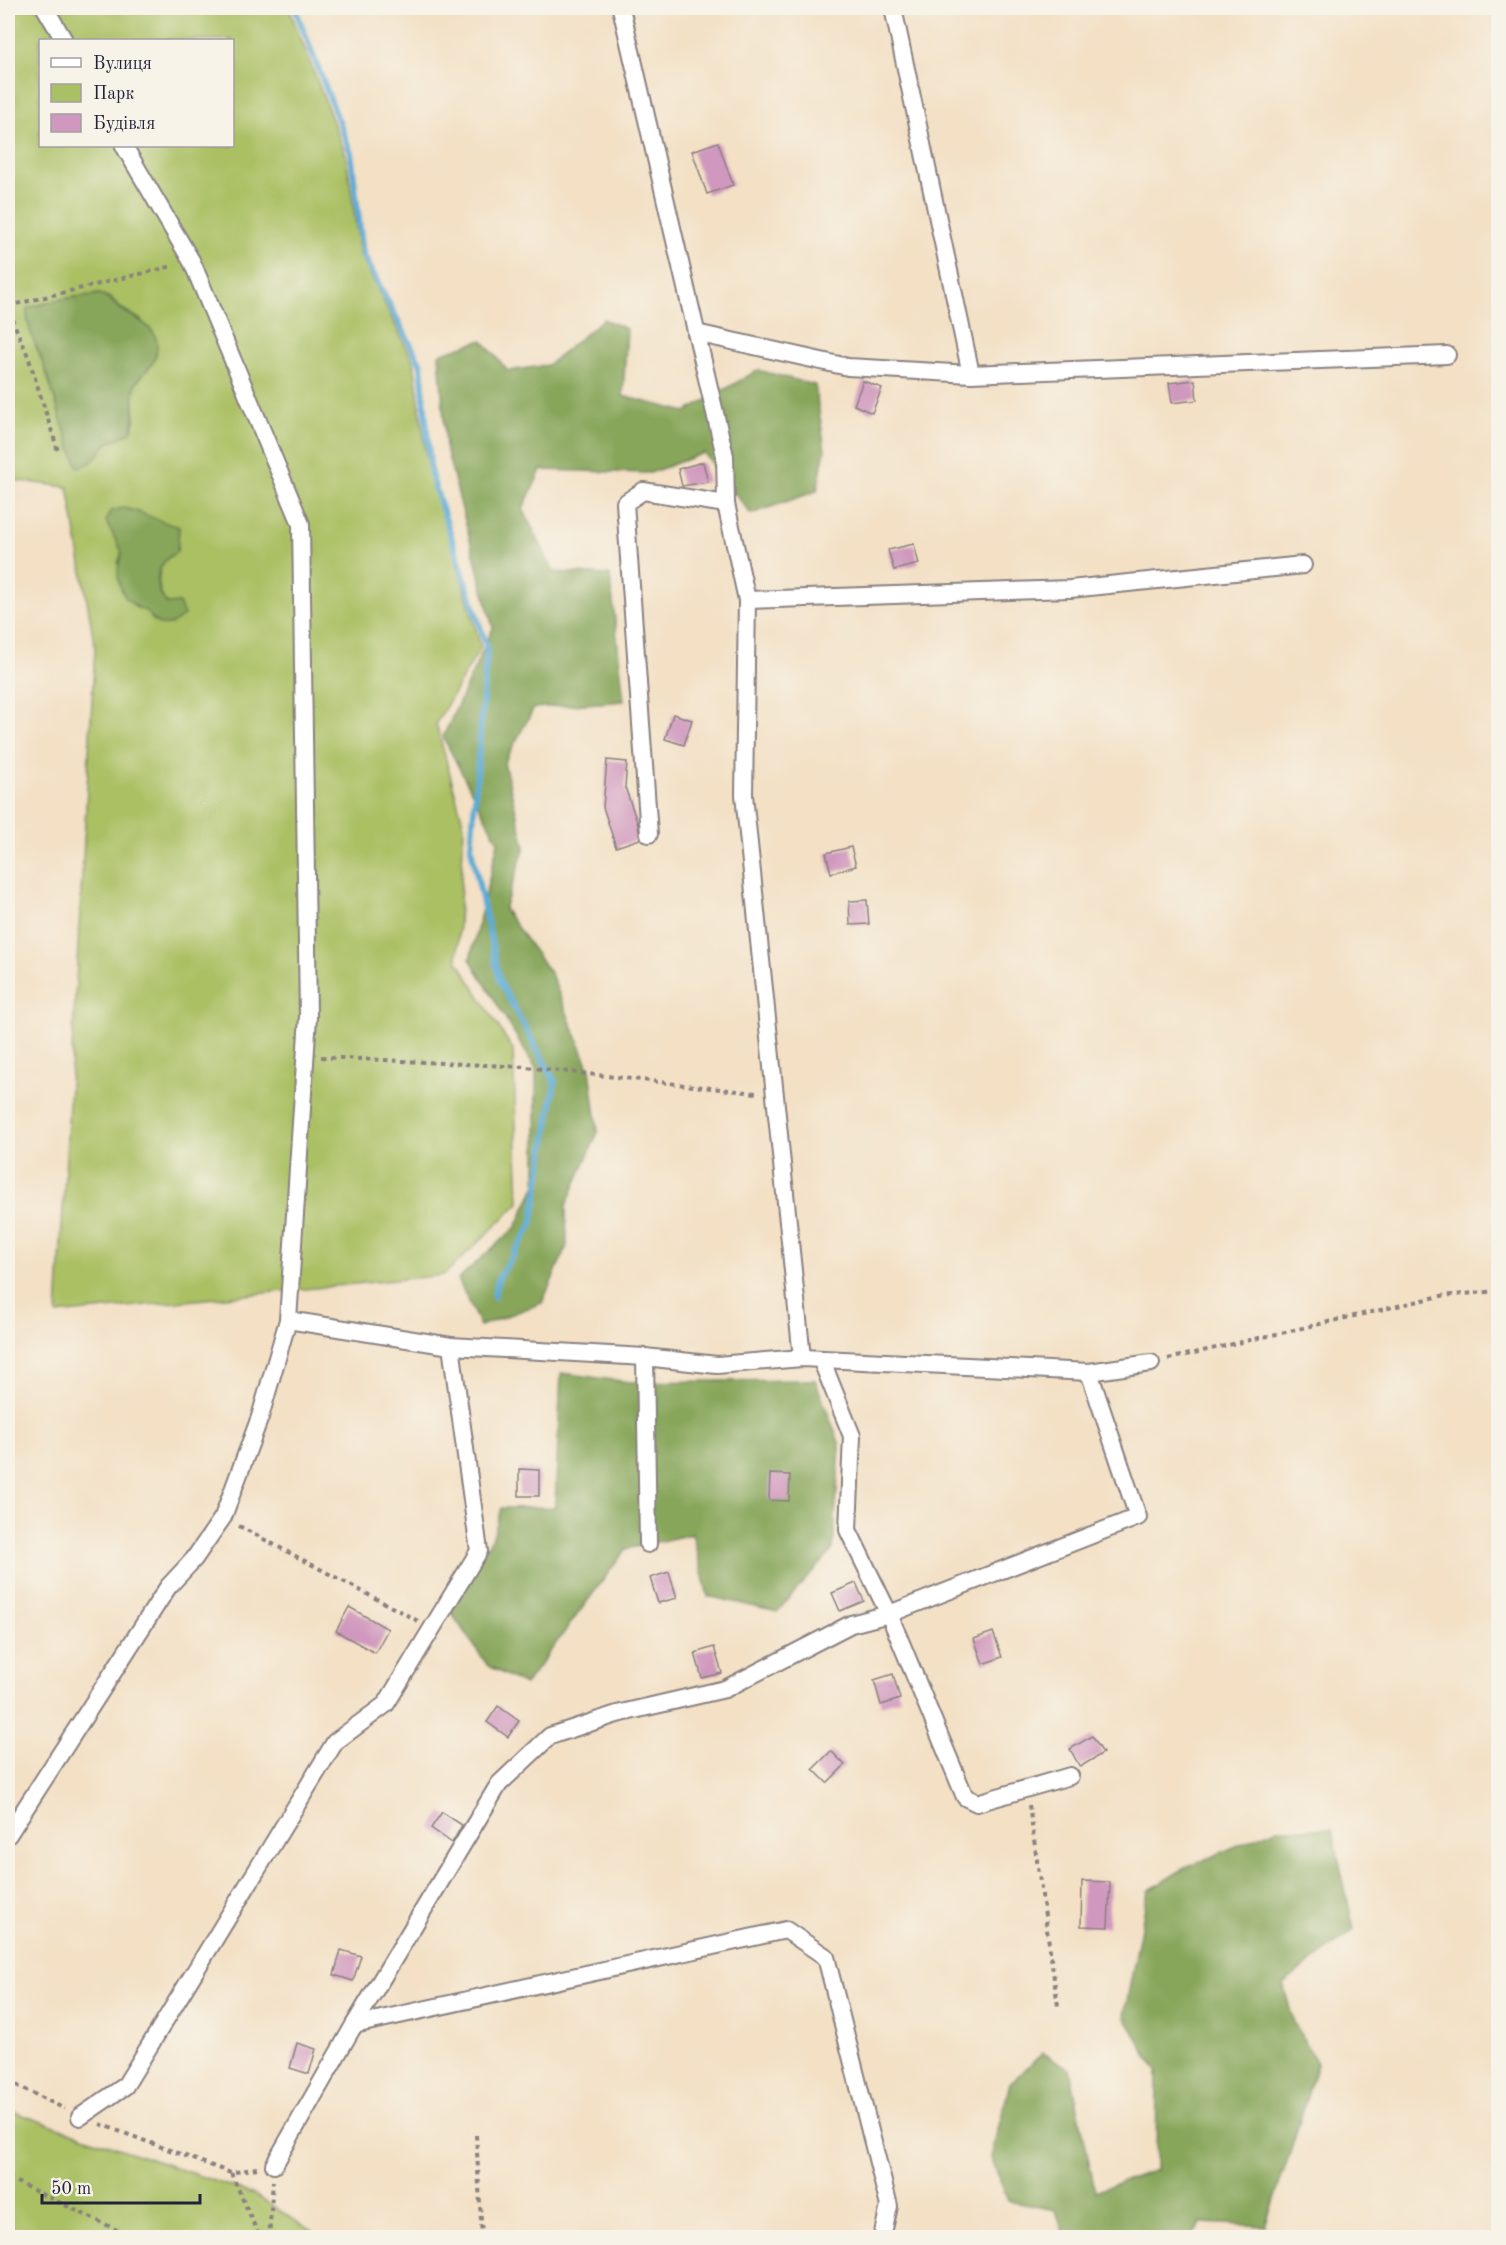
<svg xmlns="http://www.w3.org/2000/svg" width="1506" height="2245" viewBox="0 0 1506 2245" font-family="'Old Standard TT',serif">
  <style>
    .green { fill: #aac064; stroke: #667150; stroke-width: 1.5; fill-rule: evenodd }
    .forest { fill: #87a65a; stroke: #54644a; stroke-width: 1.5 }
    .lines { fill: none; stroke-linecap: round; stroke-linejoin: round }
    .stream { stroke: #5dabd6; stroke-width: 6 }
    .building { fill: #d098be }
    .minor-casing { stroke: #8a8180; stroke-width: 20 }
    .path { stroke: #8a8180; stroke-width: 4; stroke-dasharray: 4.5 4.5; stroke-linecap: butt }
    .minor { stroke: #fff; stroke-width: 16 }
  </style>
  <rect width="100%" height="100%" fill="#f7f3e8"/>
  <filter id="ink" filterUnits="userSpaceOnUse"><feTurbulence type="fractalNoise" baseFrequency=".0167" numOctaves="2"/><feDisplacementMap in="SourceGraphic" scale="12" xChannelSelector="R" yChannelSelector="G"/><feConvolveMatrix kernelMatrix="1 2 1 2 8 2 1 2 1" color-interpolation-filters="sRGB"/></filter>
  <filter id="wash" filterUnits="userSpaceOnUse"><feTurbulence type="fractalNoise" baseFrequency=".008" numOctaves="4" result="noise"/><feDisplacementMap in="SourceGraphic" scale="24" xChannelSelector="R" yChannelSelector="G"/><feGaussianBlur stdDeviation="1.35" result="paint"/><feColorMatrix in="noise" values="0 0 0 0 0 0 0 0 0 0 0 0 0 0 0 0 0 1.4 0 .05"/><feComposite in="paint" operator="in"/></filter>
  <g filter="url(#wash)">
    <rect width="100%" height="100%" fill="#f3e0c5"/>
    <g class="green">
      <path d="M8,8H289L346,155L360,254L414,362L426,455L481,647L436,723L464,826L457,960L513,1050L519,1203L444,1275L57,1314L95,648L68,487L12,480L8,485ZM40,40H232V146H40ZM99,294L111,298L119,307L141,320L152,364L136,383L133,395L135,420L131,432L108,443L79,468C64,435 56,400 44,366C37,346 26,330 28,308L62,299ZM135,510L158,522L179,527C168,551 147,580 167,604L146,611L135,607L118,564Z"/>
      <polygon points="8,2110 255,2195 321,2237 8,2238"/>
    </g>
    <g class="forest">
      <path d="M99,294C114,299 110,302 121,309C141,322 166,330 154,360C150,370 138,376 135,386C131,403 137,414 131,432L108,443L92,462L79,468C64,435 56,400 44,366C37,346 26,330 27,308L62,299Z"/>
      <polygon points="603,319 627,329 623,396 686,412 758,370 815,385 825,450 817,491 751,514 704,453 650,473 541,470 523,509 554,572 610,575 624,701 534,708 504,763 525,847 504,909 551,974 590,1070 598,1132 566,1206 567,1246 542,1303 480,1326 458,1279 516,1227 536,1185 536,1069 470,959 498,842 443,737 493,628 446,448 439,354 482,340 508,371 548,365"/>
      <path d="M123,508C142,511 159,522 179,527L177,552C155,563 152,586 167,604L179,603L184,615C169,630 158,629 146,611C119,602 113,577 122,552L106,521L111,511Z"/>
      <polygon points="561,1373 630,1382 815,1380 840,1445 833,1549 777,1612 708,1596 692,1534 626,1549 525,1685 488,1666 450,1611 493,1537 501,1508 555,1507"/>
      <polygon points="1276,1829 1332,1829 1354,1930 1283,1984 1294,2023 1317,2063 1291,2150 1265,2226 1201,2223 1191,2237 1064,2237 1056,2210 1008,2201 991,2157 1010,2083 1043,2053 1070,2069 1095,2191 1156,2170 1157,2071 1124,2016 1148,1891 1183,1869"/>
    </g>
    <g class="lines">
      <polyline class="stream" points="295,8 351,153 363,254 421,365 431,474 487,648 471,848 500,982 555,1082 532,1225 498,1279 494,1297"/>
    </g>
    <g id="blocks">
      <g class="building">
        <polygon points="718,142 733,185 707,194 692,151"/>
        <polygon points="1195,380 1197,400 1172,403 1169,383"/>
        <polygon points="863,381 882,388 872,413 854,405"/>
        <polygon points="703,462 708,482 682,486 678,469"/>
        <polygon points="914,544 919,564 894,570 888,550"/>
        <polygon points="673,714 692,720 684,745 665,739"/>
        <polygon points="607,760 627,762 625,787 638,825 640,839 616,847 603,807"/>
        <polygon points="851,847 856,866 831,873 826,853"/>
        <polygon points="867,900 869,924 850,925 849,901"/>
        <polygon points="519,1469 539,1470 539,1496 519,1496"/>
        <polygon points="770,1474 790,1475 789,1501 769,1500"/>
        <polygon points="669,1572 677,1598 658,1603 650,1578"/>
        <polygon points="856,1583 864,1601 840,1611 832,1593"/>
        <polygon points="349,1607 388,1629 375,1653 336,1631"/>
        <polygon points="993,1632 1002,1657 983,1664 974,1639"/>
        <polygon points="714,1647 722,1673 702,1678 695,1653"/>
        <polygon points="893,1674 900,1699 881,1705 874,1680"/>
        <polygon points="498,1706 519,1721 508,1737 487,1722"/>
        <polygon points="1092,1736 1103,1753 1080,1767 1070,1749"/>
        <polygon points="831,1751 845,1765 827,1783 813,1769"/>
        <polygon points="442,1812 462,1825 452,1843 431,1828"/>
        <polygon points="1082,1881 1110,1882 1108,1927 1081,1926"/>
        <polygon points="341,1950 361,1956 353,1981 334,1975"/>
        <polygon points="297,2043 316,2049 309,2074 290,2068"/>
      </g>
    </g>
  </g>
  <g filter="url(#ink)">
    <use href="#blocks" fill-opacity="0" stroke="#8a8180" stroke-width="1.5"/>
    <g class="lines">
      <defs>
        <g id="minor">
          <polyline points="45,8 64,40"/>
          <polyline points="621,8 725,456 726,504 747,600 744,795 802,1358"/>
          <polyline points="893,8 971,374 1447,355"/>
          <polyline points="124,146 192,262 301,524 308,1017 288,1320"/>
          <polyline points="696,333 848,367 971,374"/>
          <polyline points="747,600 1070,589 1303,565"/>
          <polyline points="649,834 625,503 643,491 726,504"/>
          <polyline points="645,1357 648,1544"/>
          <polyline points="821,1359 852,1436 848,1530 889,1614 965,1797 977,1803 1070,1776"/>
          <polyline points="8,1835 168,1587 194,1559 223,1517 260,1417 288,1320 451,1346 645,1357 717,1365 802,1358 1089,1372 1151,1363"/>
          <polyline points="354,2025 786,1930 826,1957 889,2206 882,2238"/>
          <polyline points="80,2117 125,2086 335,1742 386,1704 479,1551 451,1346"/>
          <polyline points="274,2165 354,2025 499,1784 550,1736 617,1714 725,1689 851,1624 889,1614 1138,1517 1089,1372"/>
        </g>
      </defs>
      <use href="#minor" class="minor-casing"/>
      <g class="path">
        <polyline points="8,306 173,266"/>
        <polyline points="8,310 28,356 58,451"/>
        <polyline points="321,1057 526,1067 756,1093"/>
        <polyline points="1168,1359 1441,1296 1498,1291"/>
        <polyline points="239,1526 418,1621"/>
        <polyline points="1029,1805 1058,2006"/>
        <polyline points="8,2081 65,2109"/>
        <polyline points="100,2124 231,2173 257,2168"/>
        <polyline points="476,2135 482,2238"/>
        <polyline points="231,2173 260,2238"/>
        <polyline points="8,2178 134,2238"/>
        <polyline points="269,2238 273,2181"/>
      </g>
      <use href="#minor" class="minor"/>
    </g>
  </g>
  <rect width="1506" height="2245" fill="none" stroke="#f7f3e8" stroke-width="30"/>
  <rect x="39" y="39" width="195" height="108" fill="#f7f3e8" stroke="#a29fa3" stroke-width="1.5"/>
  <rect x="51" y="58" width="30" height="9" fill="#ffffff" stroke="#a29fa3" stroke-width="1.5"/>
  <text x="93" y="69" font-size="18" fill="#22223b">Вулиця</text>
  <rect x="51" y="84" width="30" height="18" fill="#aac064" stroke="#a29fa3" stroke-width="1.5"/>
  <text x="93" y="99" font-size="18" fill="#22223b">Парк</text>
  <rect x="51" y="114" width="30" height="18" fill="#d098be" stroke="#a29fa3" stroke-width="1.5"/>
  <text x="93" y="129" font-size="18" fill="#22223b">Будівля</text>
  <path d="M42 2194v9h158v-9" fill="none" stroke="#22223b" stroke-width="3"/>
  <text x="51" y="2194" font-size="18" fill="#22223b" stroke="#f7f3e8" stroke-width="4.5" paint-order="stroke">50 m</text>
</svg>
